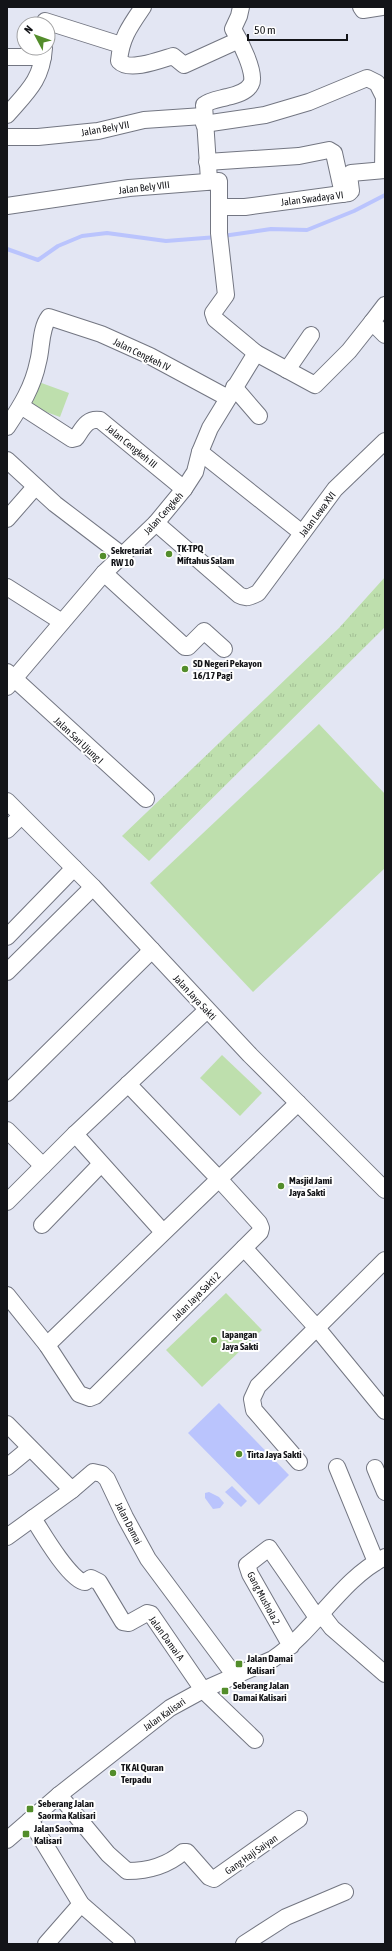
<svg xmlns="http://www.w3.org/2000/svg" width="392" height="1951" viewBox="0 0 392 1951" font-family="'Asap Condensed',sans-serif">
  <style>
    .grass { fill: url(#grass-tufts) }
    .pitch { fill: #bedfad }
    .water { fill: #bac4fd }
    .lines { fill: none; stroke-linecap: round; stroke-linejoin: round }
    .stream { stroke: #bac4fd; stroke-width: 4 }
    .minor-casing { stroke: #737682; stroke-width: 18 }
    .minor { stroke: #fff; stroke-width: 16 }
    .poi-dot { fill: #538d2b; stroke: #fff; stroke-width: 1.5 }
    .labels { text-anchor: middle; stroke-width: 4; stroke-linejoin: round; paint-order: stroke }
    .street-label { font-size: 10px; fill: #131418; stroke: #fff }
    .poi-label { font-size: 10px; font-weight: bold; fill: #131418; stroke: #fff; text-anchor: start }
  </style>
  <defs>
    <pattern id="grass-tufts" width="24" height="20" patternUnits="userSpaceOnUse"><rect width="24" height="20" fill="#bedfad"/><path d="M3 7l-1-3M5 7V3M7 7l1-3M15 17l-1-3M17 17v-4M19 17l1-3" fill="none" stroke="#a2be94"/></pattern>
  </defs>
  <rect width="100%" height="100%" fill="#e3e6f3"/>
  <polygon class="grass" points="385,577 385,627 149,861 122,836 339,628"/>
  <g class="pitch">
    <polygon points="36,381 69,393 60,417 27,405"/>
    <polygon points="319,724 385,794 385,868 253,992 150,883"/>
    <polygon points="222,1055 262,1093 240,1116 200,1078"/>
    <polygon points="226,1293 262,1330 202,1387 166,1350"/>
  </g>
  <g class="water">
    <polygon points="219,1403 289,1475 259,1505 188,1433"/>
    <polygon points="232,1486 247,1501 241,1507 225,1492"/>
    <polygon points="209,1492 219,1497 224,1503 220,1508 213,1509 205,1498 205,1493"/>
  </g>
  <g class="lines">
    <g class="stream">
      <polyline points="223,236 271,229 307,230 354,211 385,195"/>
      <polyline points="7,249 38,260 58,246 82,236 107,233 166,241 217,237"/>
    </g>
    <defs>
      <g id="minor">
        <path d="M143,7C130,26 121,38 119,61C129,72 160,60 173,56L184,65L239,40"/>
        <polyline points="361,7 363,10 382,7"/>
        <polyline points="45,21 121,45"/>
        <polyline points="7,57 43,57"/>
        <path d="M7,115C27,92 42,80 44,48"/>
        <polyline points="204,124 265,115 309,102 367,78 377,83 384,97 383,170"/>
        <polyline points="7,137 38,137 98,131 144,120 203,116"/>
        <polyline points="207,162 299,156 329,150 334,153 343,194"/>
        <path d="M209,180L204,105C210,100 220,99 227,97C236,95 247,92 251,84C257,74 239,39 233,29L239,16L241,7"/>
        <polyline points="7,206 129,188 219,181 219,233 226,295 213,313 215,319 256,353 315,385 349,351 372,322 385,335"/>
        <polyline points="220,207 245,207 349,193 351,191 349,175 351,173 385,170"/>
        <polyline points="372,322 385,305"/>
        <polyline points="287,370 311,335"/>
        <polyline points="234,387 259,416"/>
        <path d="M21,406L72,439L76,438C83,428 87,418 100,420L184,489"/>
        <path d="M7,427C21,406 33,387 38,362C42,348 40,329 49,317L101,334L150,356L228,398"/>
        <polyline points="200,452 302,533"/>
        <polyline points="7,460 55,504 122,555"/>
        <polyline points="7,519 35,487"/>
        <path d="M156,523L239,595C246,599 250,597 258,593L335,489L385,441"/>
        <polyline points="104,573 185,647 188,647 204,631 224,649"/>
        <polyline points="7,587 62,622"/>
        <polyline points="7,672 146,799"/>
        <polyline points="7,687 104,573 156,523 184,489 195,472 200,452 210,428 256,353"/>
        <polyline points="7,801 93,887 250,1055 385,1190"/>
        <polyline points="7,830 21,816"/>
        <polyline points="7,937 74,868"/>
        <polyline points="7,972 93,887"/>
        <polyline points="7,1093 152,950"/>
        <polyline points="7,1130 43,1166"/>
        <polyline points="75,1134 163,1232"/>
        <polyline points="7,1202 75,1134 207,1010"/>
        <polyline points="42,1225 101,1164"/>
        <polyline points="244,1248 317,1328 385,1411"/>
        <polyline points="7,1295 47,1345 79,1394 90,1398 95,1396 260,1232 261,1228 259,1223 219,1179 298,1103"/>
        <polyline points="47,1345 219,1179 128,1084"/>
        <polyline points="7,1424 72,1490 93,1472 102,1474 107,1479 125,1517 148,1559 235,1676"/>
        <polyline points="299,1462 254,1410 252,1399 258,1386 385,1260"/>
        <polyline points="7,1467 30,1448"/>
        <polyline points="337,1467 376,1562"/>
        <polyline points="375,1468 385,1492"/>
        <path d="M33,1518C41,1531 71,1582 85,1582L91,1578L99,1582L123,1622L129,1623L147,1613L151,1614L203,1690L255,1740"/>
        <polyline points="7,1537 72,1490"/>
        <polyline points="322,1615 332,1628 385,1674"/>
        <polyline points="291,1646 250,1574 247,1565 269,1548 318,1619"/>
        <path d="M59,1795L108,1854L127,1871C148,1871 167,1866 183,1852H187L209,1877L214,1879L299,1819"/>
        <polyline points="30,1820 81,1904 127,1944"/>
        <path d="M7,1840L59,1795L170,1708L203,1690L273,1659C315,1631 340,1580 385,1557"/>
        <polyline points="46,1944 81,1904"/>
        <polyline points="244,1944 286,1917 345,1892"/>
      </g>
    </defs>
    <use href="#minor" class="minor-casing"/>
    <use href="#minor" class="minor"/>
  </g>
  <g class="poi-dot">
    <circle cx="169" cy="554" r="4"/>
    <circle cx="103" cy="556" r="4"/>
    <circle cx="185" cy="669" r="4"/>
    <circle cx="281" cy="1186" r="4"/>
    <circle cx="214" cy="1340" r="4"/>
    <circle cx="239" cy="1454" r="4"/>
    <rect x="235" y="1660" width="8" height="8" rx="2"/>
    <rect x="221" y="1687" width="8" height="8" rx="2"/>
    <circle cx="113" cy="1773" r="4"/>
    <rect x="26" y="1805" width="8" height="8" rx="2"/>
    <rect x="22" y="1830" width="8" height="8" rx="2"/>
  </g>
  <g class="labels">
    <g class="street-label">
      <text transform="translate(105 128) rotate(-10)" y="4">Jalan Bely VII</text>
      <text transform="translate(144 187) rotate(-7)" y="4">Jalan Bely VIII</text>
      <text transform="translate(312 198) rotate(-7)" y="4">Jalan Swadaya VI</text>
      <text transform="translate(142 354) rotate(26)" y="4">Jalan Cengkeh IV</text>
      <text transform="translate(132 446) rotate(39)" y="4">Jalan Cengkeh III</text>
      <text transform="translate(163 513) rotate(-48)" y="4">Jalan Cengkeh</text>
      <text transform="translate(317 514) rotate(-53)" y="4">Jalan Lewa XVI</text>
      <text transform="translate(79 740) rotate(43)" y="4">Jalan Sari Ujung I</text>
      <text transform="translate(195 997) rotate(47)" y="4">Jalan Jaya Sakti</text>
      <text transform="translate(196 1296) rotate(-45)" y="4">Jalan Jaya Sakti 2</text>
      <text transform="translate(129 1523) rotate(63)" y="4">Jalan Damai</text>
      <text transform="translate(264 1598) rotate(62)" y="4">Gang Mushola 2</text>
      <text transform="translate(167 1638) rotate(54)" y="4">Jalan Damai A</text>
      <text transform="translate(164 1714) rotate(-35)" y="4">Jalan Kalisari</text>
      <text transform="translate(251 1854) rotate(-35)" y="4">Gang Haji Saiyan</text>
    </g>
    <g class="poi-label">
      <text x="177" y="552">TK-TPQ<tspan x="177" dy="12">Miftahus Salam</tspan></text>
      <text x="111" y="554">Sekretariat<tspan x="111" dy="12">RW 10</tspan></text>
      <text x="193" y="667">SD Negeri Pekayon<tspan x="193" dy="12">16/17 Pagi</tspan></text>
      <text x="289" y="1184">Masjid Jami<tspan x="289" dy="12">Jaya Sakti</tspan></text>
      <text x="222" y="1338">lapangan<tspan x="222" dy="12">Jaya Sakti</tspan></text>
      <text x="247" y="1458">Tirta Jaya Sakti</text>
      <text x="247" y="1662">Jalan Damai<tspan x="247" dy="12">Kalisari</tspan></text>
      <text x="233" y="1689">Seberang Jalan<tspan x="233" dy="12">Damai Kalisari</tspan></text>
      <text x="121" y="1771">TK Al Quran<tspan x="121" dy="12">Terpadu</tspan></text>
      <text x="38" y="1807">Seberang Jalan<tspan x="38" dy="12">Saorma Kalisari</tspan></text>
      <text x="34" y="1832">Jalan Saorma<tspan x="34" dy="12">Kalisari</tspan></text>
    </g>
  </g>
  <rect width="392" height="1951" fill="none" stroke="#131418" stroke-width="16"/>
  <g transform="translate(36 36) rotate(311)"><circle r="19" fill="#ffffff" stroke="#a1a1a3"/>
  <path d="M0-3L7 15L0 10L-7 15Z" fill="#538d2b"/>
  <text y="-6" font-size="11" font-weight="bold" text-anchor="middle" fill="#131418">N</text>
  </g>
  <path d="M248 34v6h99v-6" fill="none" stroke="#131418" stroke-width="2"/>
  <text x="254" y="34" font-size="12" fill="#131418" stroke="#ffffff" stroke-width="3" paint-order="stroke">50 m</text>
</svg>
